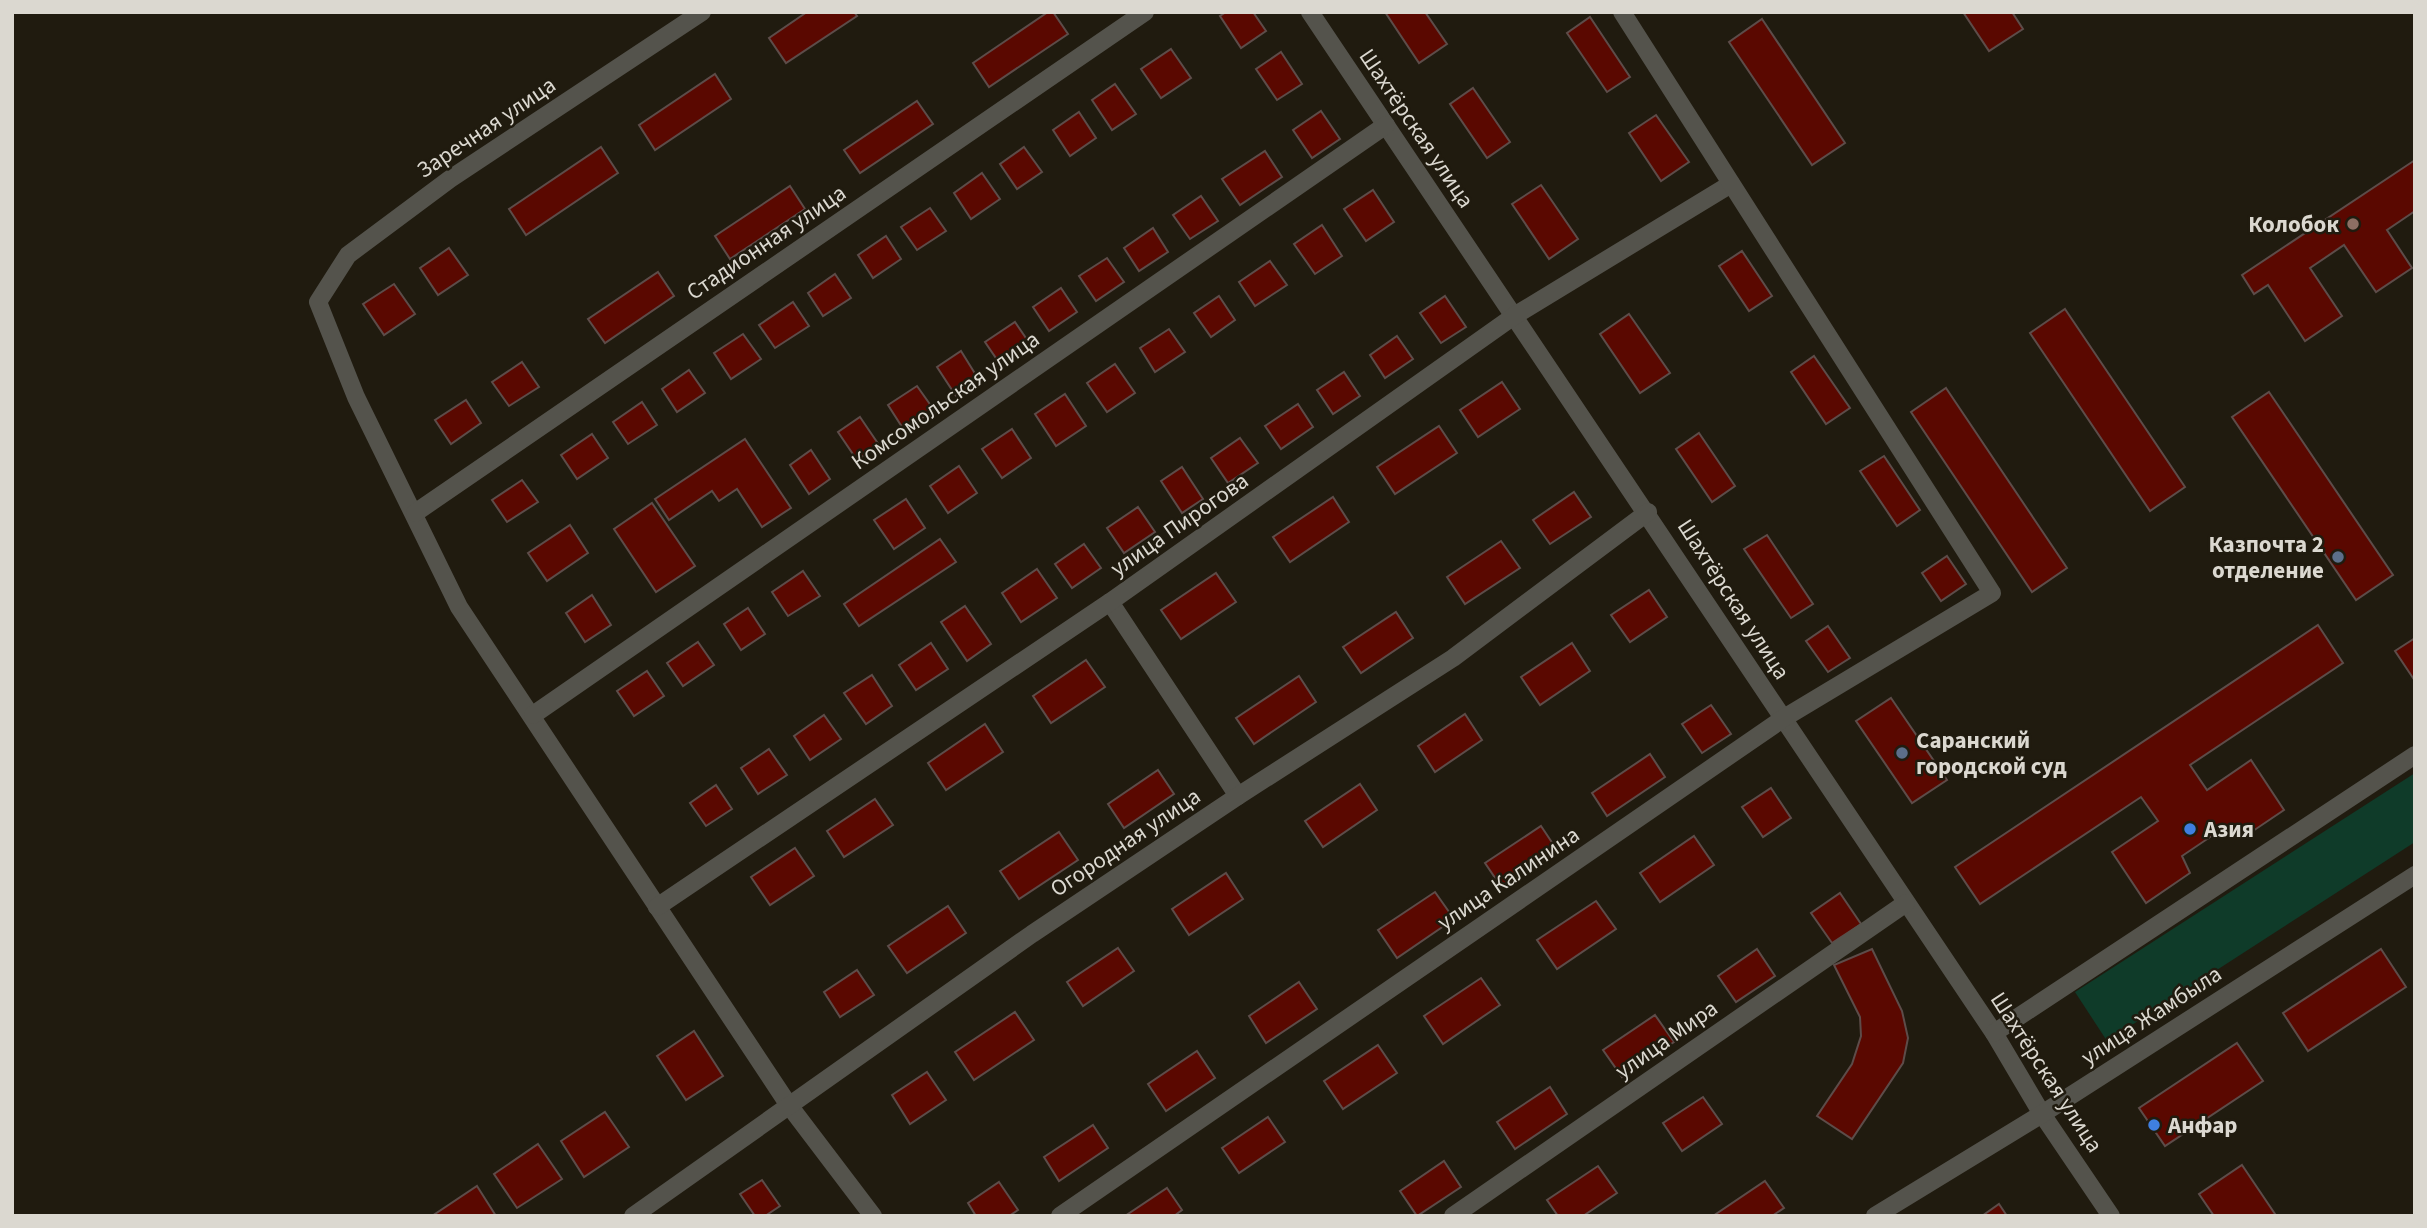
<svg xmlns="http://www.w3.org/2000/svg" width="2427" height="1228" viewBox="0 0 2427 1228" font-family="'Source Sans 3',sans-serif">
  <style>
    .green { fill: #0f3b29 }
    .building { fill: #5a0800; stroke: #5d4c49; stroke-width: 2 }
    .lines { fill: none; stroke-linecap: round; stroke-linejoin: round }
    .street { stroke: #54534c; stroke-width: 18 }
    .education-dot { fill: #8d6e63; stroke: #201b0f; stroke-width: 2.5 }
    .service-dot { fill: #5c6f8a; stroke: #201b0f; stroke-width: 2.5 }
    .shop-dot { fill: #3f7fe0; stroke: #201b0f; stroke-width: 2.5 }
    .labels { text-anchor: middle; stroke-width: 5; stroke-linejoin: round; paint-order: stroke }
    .street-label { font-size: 23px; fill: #dbd8d0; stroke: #201b0f }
    .poi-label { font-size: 23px; font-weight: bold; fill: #dbd8d0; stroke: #201b0f; text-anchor: start }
  </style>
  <rect width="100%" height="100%" fill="#201b0f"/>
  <polygon class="green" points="2415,773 2415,842 2107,1041 2075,992"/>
  <g class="building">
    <polygon points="807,12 854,12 857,16 786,63 769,38"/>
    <polygon points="1048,12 1053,12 1068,34 989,87 973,63"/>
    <polygon points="1226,12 1253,12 1266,31 1241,48 1220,16"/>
    <polygon points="1385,12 1425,12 1447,44 1419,63"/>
    <polygon points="1963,12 2012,12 2023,29 1989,51"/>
    <polygon points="1590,17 1630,77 1607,92 1567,33"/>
    <polygon points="1762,19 1845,143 1812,165 1729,42"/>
    <polygon points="1171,49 1191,78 1161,98 1141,69"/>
    <polygon points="1281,52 1302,84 1277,100 1256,69"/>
    <polygon points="715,74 731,99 655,150 639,125"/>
    <polygon points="1115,84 1136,114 1112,130 1092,100"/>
    <polygon points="1473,88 1510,142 1487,158 1450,104"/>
    <polygon points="917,101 933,124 860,173 844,150"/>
    <polygon points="1321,111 1340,139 1312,158 1293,130"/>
    <polygon points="1079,112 1096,138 1070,156 1053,130"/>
    <polygon points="1656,115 1689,162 1661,181 1629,133"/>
    <polygon points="601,147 618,173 526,235 509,209"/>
    <polygon points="1024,147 1042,172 1017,189 1000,164"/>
    <polygon points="1265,151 1282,177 1240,205 1222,179"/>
    <polygon points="2415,160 2415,211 2387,230 2412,268 2376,292 2344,245 2310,268 2342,316 2305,341 2268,285 2254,294 2242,275"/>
    <polygon points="982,173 1000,199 971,219 954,193"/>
    <polygon points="1541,185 1578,239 1549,259 1512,204"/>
    <polygon points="790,186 805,209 730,259 715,236"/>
    <polygon points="1373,190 1394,222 1366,241 1344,209"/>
    <polygon points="1201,196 1218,221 1190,239 1173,215"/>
    <polygon points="930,208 946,231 917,250 901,227"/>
    <polygon points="1322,225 1342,256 1315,274 1294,244"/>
    <polygon points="1153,228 1168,252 1139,271 1124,248"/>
    <polygon points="886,236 901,259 873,278 858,255"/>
    <polygon points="449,248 468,275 438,295 420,268"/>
    <polygon points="1742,251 1772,296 1749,311 1719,266"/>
    <polygon points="1107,258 1124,282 1096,301 1079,276"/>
    <polygon points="1270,261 1287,285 1255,306 1239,282"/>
    <polygon points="658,272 674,296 605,343 588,319"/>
    <polygon points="835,274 851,298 823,316 808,293"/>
    <polygon points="394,284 415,314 384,335 363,304"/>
    <polygon points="1061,288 1077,312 1049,331 1033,307"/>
    <polygon points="1219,296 1235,320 1211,337 1194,313"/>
    <polygon points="1445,296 1466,327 1441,343 1420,313"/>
    <polygon points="793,302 809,326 775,348 759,325"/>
    <polygon points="2065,309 2185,487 2150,511 2030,333"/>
    <polygon points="1629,314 1670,373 1640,393 1600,334"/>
    <polygon points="1015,322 1030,344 1000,364 985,342"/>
    <polygon points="1169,329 1185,352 1155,372 1140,348"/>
    <polygon points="743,334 761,359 731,379 714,353"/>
    <polygon points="1397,336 1413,359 1385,378 1370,355"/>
    <polygon points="961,351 979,380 956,396 937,367"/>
    <polygon points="1814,356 1850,408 1826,424 1791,372"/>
    <polygon points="522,362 539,387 509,406 492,382"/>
    <polygon points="1115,364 1135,393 1107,412 1087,383"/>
    <polygon points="689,370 705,393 677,412 662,389"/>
    <polygon points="1344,372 1360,396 1333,414 1317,390"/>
    <polygon points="1502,382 1520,409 1478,437 1460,410"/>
    <polygon points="917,386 934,410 904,430 888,405"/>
    <polygon points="1946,388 2067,568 2032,592 1911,412"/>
    <polygon points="2269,392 2393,575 2356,600 2232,417"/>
    <polygon points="1065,394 1086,426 1056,446 1035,414"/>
    <polygon points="466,400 481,423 451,444 435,420"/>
    <polygon points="642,402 657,425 628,444 613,422"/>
    <polygon points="1298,404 1313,427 1281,449 1265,426"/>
    <polygon points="860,417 879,445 857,460 838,432"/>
    <polygon points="1439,426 1457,453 1395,494 1377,467"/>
    <polygon points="1012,429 1031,458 1002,478 982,449"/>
    <polygon points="1699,433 1735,486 1712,502 1676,449"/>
    <polygon points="592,434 608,458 577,479 561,455"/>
    <polygon points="1240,438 1258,463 1228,483 1211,458"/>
    <polygon points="745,439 791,508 762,527 737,489 719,501 712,491 669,520 655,499"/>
    <polygon points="811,450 830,479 809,494 790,465"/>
    <polygon points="1884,456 1920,510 1897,526 1860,471"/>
    <polygon points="959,466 977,493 948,513 930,486"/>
    <polygon points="1182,467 1203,499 1182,513 1161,481"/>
    <polygon points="522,480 538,502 507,522 492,500"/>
    <polygon points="1574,492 1591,517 1550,544 1533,520"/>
    <polygon points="1333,497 1349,522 1290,562 1273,537"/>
    <polygon points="906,499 925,528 894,549 874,520"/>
    <polygon points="652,503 695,566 656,592 614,529"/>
    <polygon points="1138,507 1155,532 1124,553 1107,528"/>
    <polygon points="570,525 588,553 547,581 528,553"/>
    <polygon points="1767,535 1813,604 1791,618 1744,549"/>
    <polygon points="940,539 956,562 859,626 844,604"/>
    <polygon points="1501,541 1520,568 1465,604 1447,577"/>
    <polygon points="1084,544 1101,568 1072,588 1055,564"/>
    <polygon points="1947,556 1966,584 1941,601 1922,573"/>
    <polygon points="1037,569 1057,598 1021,622 1002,593"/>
    <polygon points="803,571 820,596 788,616 772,592"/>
    <polygon points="1216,573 1236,602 1181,639 1161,610"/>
    <polygon points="1649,590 1667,617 1630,642 1611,615"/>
    <polygon points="592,595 611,625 585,642 566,613"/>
    <polygon points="965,606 991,644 967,661 941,622"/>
    <polygon points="748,608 765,634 741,650 724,624"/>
    <polygon points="1396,612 1413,638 1361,673 1343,647"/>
    <polygon points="2318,625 2343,663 2190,765 2207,790 2251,760 2284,810 2247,835 2225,827 2182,856 2190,873 2146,903 2112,852 2158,821 2141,797 1980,904 1955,867"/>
    <polygon points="1828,626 1850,658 1828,672 1806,641"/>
    <polygon points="2415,638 2415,681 2395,651"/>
    <polygon points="698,642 714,665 683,686 667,663"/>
    <polygon points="931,643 948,669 916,690 899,665"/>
    <polygon points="1572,643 1590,671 1540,705 1521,677"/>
    <polygon points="1086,660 1105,687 1051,723 1033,696"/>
    <polygon points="647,671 664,696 634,716 617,691"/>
    <polygon points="872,675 892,706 866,724 844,693"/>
    <polygon points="1299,676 1316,702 1254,744 1236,718"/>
    <polygon points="1891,698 1947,780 1912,803 1856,721"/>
    <polygon points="1711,705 1731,734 1702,753 1682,724"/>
    <polygon points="1465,714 1482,740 1435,772 1418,746"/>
    <polygon points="824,715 841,739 810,760 794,736"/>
    <polygon points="985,724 1003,752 946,790 928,763"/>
    <polygon points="769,749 787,775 758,794 741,768"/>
    <polygon points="1650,754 1665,777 1607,816 1592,793"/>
    <polygon points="1158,770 1174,794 1124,828 1108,804"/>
    <polygon points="1360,784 1377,810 1323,847 1305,821"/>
    <polygon points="716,785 732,809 706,826 690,803"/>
    <polygon points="1771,788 1791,818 1763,837 1742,807"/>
    <polygon points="875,799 893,825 844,857 827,831"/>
    <polygon points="1541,826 1557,850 1502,888 1485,863"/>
    <polygon points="1059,832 1078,860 1019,899 1000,871"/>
    <polygon points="1694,836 1714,865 1660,902 1640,873"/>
    <polygon points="795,848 814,876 770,905 751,877"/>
    <polygon points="1226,873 1243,899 1189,935 1172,909"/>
    <polygon points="1435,892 1454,919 1397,958 1378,930"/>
    <polygon points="1840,893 1861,924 1832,943 1811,913"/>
    <polygon points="1596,901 1616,929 1557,969 1537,940"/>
    <polygon points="948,906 966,933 907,973 888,946"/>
    <polygon points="1118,948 1134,971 1083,1006 1067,982"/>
    <polygon points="1757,949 1775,976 1736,1002 1718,976"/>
    <polygon points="1872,949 1902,1011 1908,1038 1903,1063 1852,1139 1817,1116 1852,1064 1861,1036 1860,1017 1834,965"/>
    <polygon points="2381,949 2406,987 2308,1051 2283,1013"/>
    <polygon points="857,970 874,995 840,1017 824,992"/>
    <polygon points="1481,978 1500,1005 1443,1044 1424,1016"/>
    <polygon points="1299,982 1317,1009 1266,1043 1249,1016"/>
    <polygon points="1015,1012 1034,1040 974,1080 955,1052"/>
    <polygon points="1655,1015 1674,1042 1622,1077 1603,1050"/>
    <polygon points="694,1031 723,1076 686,1100 657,1056"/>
    <polygon points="2237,1043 2263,1081 2165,1146 2139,1108"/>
    <polygon points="1378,1045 1397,1073 1343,1109 1324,1081"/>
    <polygon points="1197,1051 1215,1078 1166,1111 1148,1084"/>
    <polygon points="927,1072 946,1100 910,1124 892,1095"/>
    <polygon points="1550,1087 1567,1114 1515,1149 1497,1122"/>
    <polygon points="1703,1097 1722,1124 1682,1151 1663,1123"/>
    <polygon points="605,1112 629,1147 584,1177 561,1141"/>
    <polygon points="1268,1117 1285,1142 1239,1173 1222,1148"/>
    <polygon points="1093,1125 1108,1148 1059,1181 1044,1157"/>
    <polygon points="538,1144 562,1179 517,1208 494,1174"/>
    <polygon points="1444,1161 1461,1187 1417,1216 1400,1191"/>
    <polygon points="2242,1165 2275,1214 2272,1216 2214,1216 2199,1194"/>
    <polygon points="1598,1166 1617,1193 1583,1216 1558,1216 1547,1200"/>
    <polygon points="762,1180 780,1206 765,1216 755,1216 740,1194"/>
    <polygon points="1765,1181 1784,1208 1772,1216 1713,1216"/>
    <polygon points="999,1182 1018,1210 1009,1216 976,1216 968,1203"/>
    <polygon points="477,1186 496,1216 432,1216"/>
    <polygon points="1167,1188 1182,1210 1174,1216 1125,1216"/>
    <polygon points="1999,1204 2007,1216 1982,1216"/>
  </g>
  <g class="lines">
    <g class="street">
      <polyline points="702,12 450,179 348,255 318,302 356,397 459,607 788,1104 873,1216"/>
      <polyline points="1310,12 1994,1033 2042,1114 2111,1216"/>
      <polyline points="415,513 1145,12"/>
      <polyline points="1110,602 1238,796"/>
      <polyline points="533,715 1386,125"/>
      <polyline points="657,907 1110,602 1514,316 1731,184"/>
      <polyline points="1994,1033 2415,755"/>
      <polyline points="633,1216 1032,934 1238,796 1453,658 1648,512"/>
      <polyline points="1060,1216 1784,718 1992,593 1622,12"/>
      <polyline points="1453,1216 1906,903"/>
      <polyline points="1875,1216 2042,1114 2415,875"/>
    </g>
  </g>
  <circle class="education-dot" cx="2353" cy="224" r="7"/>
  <g class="service-dot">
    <circle cx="2338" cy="557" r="7"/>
    <circle cx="1902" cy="753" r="7"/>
  </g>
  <g class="shop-dot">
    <circle cx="2190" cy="829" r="7"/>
    <circle cx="2154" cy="1125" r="7"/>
  </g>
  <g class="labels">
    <g class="street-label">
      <text transform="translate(486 127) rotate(-34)" y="8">Заречная улица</text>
      <text transform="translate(1417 128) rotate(56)" y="8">Шахтёрская улица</text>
      <text transform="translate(766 242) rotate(-34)" y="8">Стадионная улица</text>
      <text transform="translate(945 400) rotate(-35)" y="8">Комсомольская улица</text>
      <text transform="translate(1179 524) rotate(-35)" y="8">улица Пирогова</text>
      <text transform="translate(1734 599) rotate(57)" y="8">Шахтёрская улица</text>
      <text transform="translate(1125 842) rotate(-34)" y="8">Огородная улица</text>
      <text transform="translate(1508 878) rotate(-34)" y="8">улица Калинина</text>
      <text transform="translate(2151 1015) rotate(-33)" y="8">улица Жамбыла</text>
      <text transform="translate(1666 1039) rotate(-35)" y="8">улица Мира</text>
      <text transform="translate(2047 1072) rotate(57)" y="8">Шахтёрская улица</text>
    </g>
    <g class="poi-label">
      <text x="2339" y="232" text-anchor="end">Колобок</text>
      <text x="2324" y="552" text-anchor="end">Казпочта 2<tspan x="2324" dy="26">отделение</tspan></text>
      <text x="1916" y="748">Саранский<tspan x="1916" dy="26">городской суд</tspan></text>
      <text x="2204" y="837">Азия</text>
      <text x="2168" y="1133">Анфар</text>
    </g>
  </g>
  <rect width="2427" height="1228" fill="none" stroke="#dbd8d0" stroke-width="28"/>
</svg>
